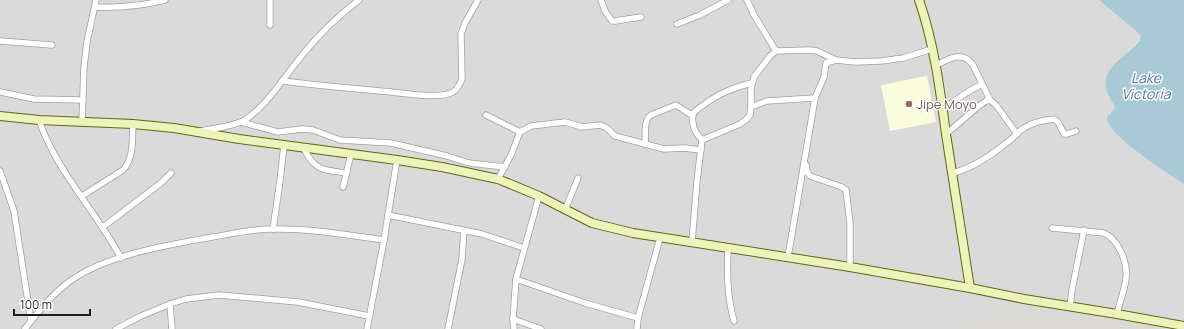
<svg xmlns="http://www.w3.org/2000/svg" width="1184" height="329" viewBox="0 0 1184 329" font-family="Manrope,sans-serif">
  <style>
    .residential { fill: #dbdada }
    .education { fill: #fafcde }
    .airport { fill: #dcdad5 }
    .water { fill: #a8cad7 }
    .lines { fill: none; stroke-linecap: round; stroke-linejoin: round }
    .street-casing { stroke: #a1a1a1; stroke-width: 7 }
    .secondary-casing { stroke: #5b6a0e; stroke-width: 10 }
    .street { stroke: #fff; stroke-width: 5.5 }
    .secondary { stroke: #eef3bc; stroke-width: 8 }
    .education-dot { fill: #8d6e63; stroke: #fff; stroke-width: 1.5 }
    .labels { text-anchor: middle; stroke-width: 3; stroke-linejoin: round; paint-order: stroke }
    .education-label { font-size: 13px; fill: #785e54; stroke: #fff; text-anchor: start }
    .water-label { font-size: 14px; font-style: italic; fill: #5277a4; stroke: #fff }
  </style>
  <rect width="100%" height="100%" fill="#edebe4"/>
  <polygon class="residential" points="0,0 1099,0 1135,30 1140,35 1141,38 1108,76 1106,86 1115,108 1107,117 1115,132 1141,155 1184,184 1184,329 0,329"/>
  <polygon class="education" points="927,76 936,122 890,131 881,85"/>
  <polygon class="airport" points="995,311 1086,318 1157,329 964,329"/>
  <path class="water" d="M1099,0H1184V184C1170,175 1104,133 1107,117L1115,108C1113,101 1107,95 1106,88C1102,64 1132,55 1141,38L1140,35L1135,30Z"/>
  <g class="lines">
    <defs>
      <g id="street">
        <polyline points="270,0 270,25"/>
        <polyline points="601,0 605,11 612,21 615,21 641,17"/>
        <polyline points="747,0 754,15 776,51"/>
        <path d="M95,7C119,8 141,6 165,0"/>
        <polyline points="677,24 700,15 728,0"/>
        <polyline points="0,41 52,45"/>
        <path d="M935,66C948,59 962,50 973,65L990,100"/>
        <path d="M282,81C315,85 347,88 380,91C398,92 438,100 453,92C458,89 460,84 462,79L461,34L465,23L478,0"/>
        <polyline points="0,92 34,99 83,100"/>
        <polyline points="751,107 767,101 815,98"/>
        <polyline points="943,109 966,93 982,84"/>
        <polyline points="486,115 520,132"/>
        <path d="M39,120C56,171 96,211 121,258"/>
        <polyline points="82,122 84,67 87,42 96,0"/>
        <polyline points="241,122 278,132 302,129 313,130 340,140 391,143 447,156 469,163 505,167"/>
        <path d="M201,131C215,128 230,127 243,121C265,109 287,73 304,53C321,32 338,16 359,0"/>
        <polyline points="946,134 980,105 986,101 990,100 996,105 1017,134"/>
        <polyline points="702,140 740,124 747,119 750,115 751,107 751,89 754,77 770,56 776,51 810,50 817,51 836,60 855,62 881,61 903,58 932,49"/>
        <path d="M645,144C646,135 643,120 651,115L676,105L693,116"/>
        <path d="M303,147C315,171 322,170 347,173"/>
        <polyline points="806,165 807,172 810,176 842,187 846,190 850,223 850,267"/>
        <polyline points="0,171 14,211 31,321"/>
        <path d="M953,173C972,168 989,157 1005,144C1012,140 1017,132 1024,128C1033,122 1044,120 1054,119L1058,122L1064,134H1067L1076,131"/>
        <polyline points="498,179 511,155 520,132 531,126 565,122 582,127 600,125 607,128 615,136 664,149 684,148 701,150"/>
        <polyline points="343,187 351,154"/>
        <path d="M82,196L123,170C134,158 132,140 133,124"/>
        <polyline points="565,210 578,178"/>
        <polyline points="388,215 482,234 524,248"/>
        <polyline points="103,227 161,183 171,173"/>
        <path d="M1052,228L1104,233C1119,240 1128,263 1126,279C1124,291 1120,302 1117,314"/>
        <polyline points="273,229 280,181 284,145"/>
        <path d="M692,242L697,181L702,140C693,130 693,127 692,114C712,97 727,89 752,83"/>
        <path d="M728,248C727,273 727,296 734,321"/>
        <polyline points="788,257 815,98 824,77 826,63 836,60"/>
        <polyline points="516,279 585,303 638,318"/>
        <polyline points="170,304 172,329"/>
        <polyline points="1070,307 1072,290 1084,230"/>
        <polyline points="513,319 541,329"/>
        <path d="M25,329C39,310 54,292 73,279C110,254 169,245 212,237C232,234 252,229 272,229C308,228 348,235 384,240"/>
        <polyline points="116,329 141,316 170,304 186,299 219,295 298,302 369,316"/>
        <polyline points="367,329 384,240 397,160"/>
        <polyline points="448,329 462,259 464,230"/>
        <polyline points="514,329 513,319 516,279 539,196"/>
        <polyline points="637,329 638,318 660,238"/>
      </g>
      <g id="secondary">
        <path d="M919,0C934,43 940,89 946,134C954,185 962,237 970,288"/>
        <polyline points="0,116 39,120 133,124 174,128 239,139 397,160 442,167 498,179 539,196 592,223 633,233 850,267 970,288 1024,299 1117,314 1184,326"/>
      </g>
    </defs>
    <use href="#street" class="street-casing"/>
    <use href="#secondary" class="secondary-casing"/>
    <use href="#street" class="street"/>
    <use href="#secondary" class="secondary"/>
  </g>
  <circle class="education-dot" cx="909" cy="104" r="4"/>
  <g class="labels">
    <g class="education-label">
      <text x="917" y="109">Jipe Moyo</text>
    </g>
    <g class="water-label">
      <text x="1146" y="83">Lake<tspan x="1146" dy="16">Victoria</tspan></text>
    </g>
  </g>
  <path d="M14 309v6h76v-6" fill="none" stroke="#1d1d1d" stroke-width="2"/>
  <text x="20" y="309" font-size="12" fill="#1d1d1d" stroke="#ffffff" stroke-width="3" paint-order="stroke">100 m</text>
</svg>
